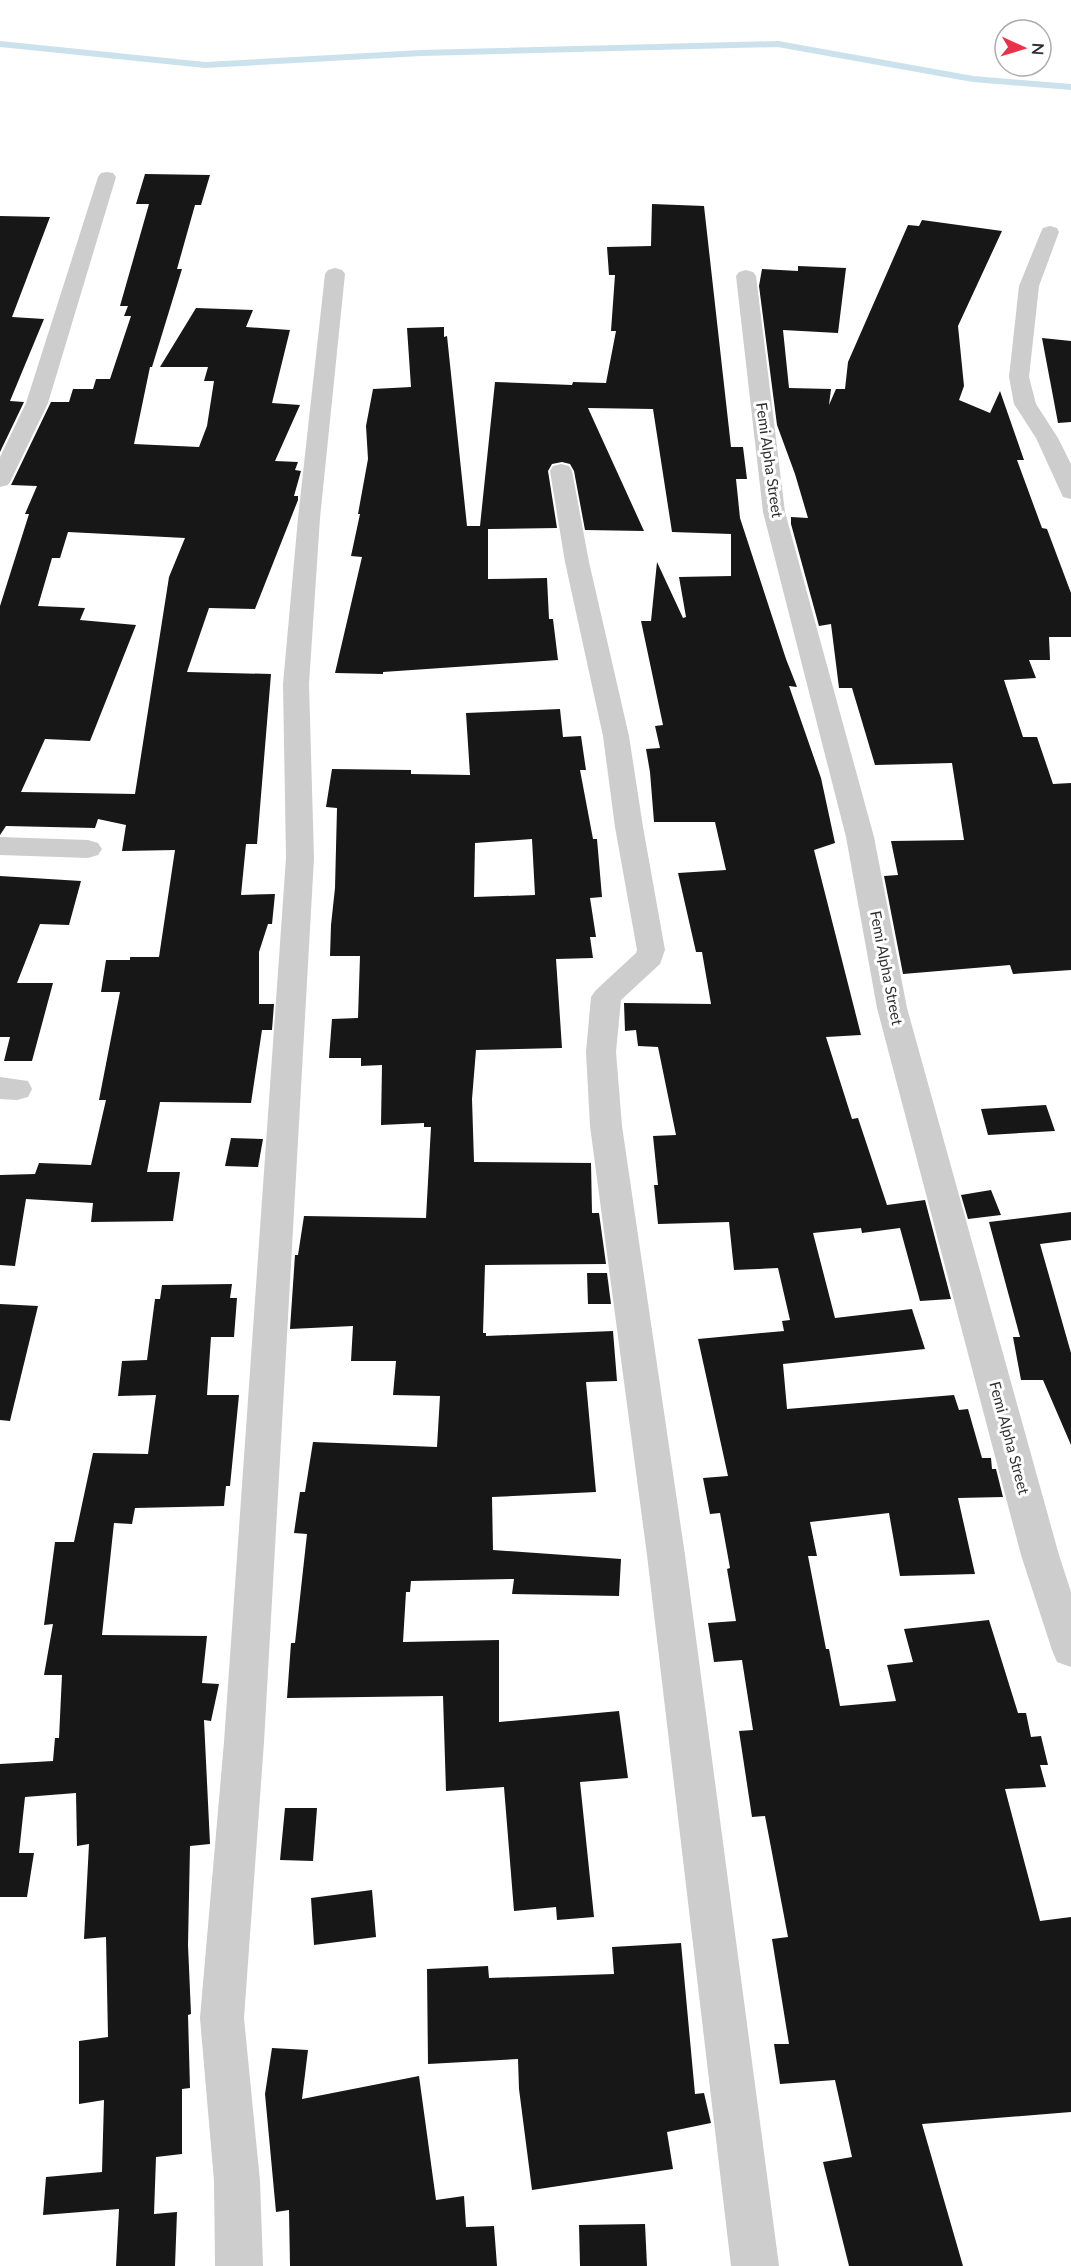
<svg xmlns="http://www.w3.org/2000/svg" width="1071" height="2266" viewBox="0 0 1071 2266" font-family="Lato,sans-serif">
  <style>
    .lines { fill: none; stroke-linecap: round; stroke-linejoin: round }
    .stream { stroke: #cbe2ed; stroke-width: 6 }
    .building { fill: #171717; fill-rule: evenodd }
    .street { fill: #cdcdcd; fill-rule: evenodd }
    .labels { text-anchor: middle; stroke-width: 6; stroke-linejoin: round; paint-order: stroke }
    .street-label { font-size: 15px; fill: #303030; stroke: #fff }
  </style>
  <rect width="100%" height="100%" fill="#fff"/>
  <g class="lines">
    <polyline class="stream" points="0,44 205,65 421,53 778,44 973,79 1071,87"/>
  </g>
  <g class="building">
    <path d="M145,174L210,175L201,205H195L177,269H182L152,367H150L134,444L199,447L207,426L214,381H204L208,367H160L196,308L253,310L246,327L290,330L272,403L300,405L275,461L298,462L295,470L301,471L294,496H298V500L255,609L209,608L187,672L271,674L257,844H246L241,895L275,894L272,924H268L259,952V1004H274L272,1030H262L251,1103L160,1102L147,1172H180L173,1221L91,1222L93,1203L26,1199L15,1266L0,1265V1175L35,1174L39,1163L91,1165L106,1100H99L120,992H101L106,960H130V957H159L175,850L122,851L126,825L98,819L95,828L6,826L0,835V606L29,514H25L37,486L11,485L51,402H69L73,389H93L96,379H110L131,316H124L128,306H120L149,204H136ZM68,532L185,538L169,577L135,794L21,792L45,739L90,741L136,625L80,620L85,608L38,606L52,558H60Z"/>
    <polygon points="652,204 704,206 731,447 743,447 747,479 736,479 740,518 786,659 797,687 789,686 821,778 835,843 814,850 861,1035 826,1037 852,1119 858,1118 887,1205 925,1200 951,1299 920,1301 900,1228 862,1233 861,1228 813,1233 835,1318 912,1309 925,1349 783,1364 787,1409 954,1395 959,1410 968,1409 982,1458 991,1458 992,1469 996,1469 1003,1497 958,1498 975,1574 900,1576 889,1513 810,1522 817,1556 808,1556 826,1649 829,1649 840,1706 896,1701 887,1665 913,1662 904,1629 989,1620 1018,1713 1026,1713 1031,1737 1041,1736 1048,1765 1040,1765 1046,1787 1005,1789 1040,1921 1071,1917 1071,2112 922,2124 963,2266 849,2266 823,2162 852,2157 835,2080 780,2084 774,2044 789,2044 772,1939 788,1937 765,1816 752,1817 739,1731 753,1730 742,1660 714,1662 708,1623 736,1621 727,1569 730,1568 720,1513 710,1514 703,1478 728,1476 698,1339 784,1331 782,1321 790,1320 778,1268 734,1270 729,1222 658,1224 654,1185 658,1185 653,1136 676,1135 658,1047 638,1046 636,1030 625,1031 624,1003 711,1004 702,952 696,952 678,873 726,870 715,822 654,822 650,772 646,749 660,748 655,726 663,725 641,621 651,621 657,562 683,618 686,617 679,577 731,576 731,534 672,532 653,409 588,408 644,531 585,530 574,471 570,464 562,462 552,464 548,471 557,528 488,529 488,579 547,578 549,619 553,619 558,660 383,672 383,674 335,673 362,557 351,556 360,514 358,514 368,459 366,426 373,389 411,387 407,328 444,327 444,337 447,336 467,526 480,526 495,382 572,385 573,382 606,383 616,331 611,331 615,275 609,275 607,247 651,246"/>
    <polygon points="0,216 50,217 12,317 44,319 10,401 24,402 0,452"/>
    <polygon points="922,220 1002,231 958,326 964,386 959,400 990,413 1000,391 1024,460 1017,460 1042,528 1047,529 1071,593 1071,637 1049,637 1050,660 1029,660 1036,678 1004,680 1023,737 1037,737 1053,784 1071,783 1071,970 1013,974 1010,965 903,974 884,876 898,875 891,841 964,840 952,763 875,765 852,688 839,688 831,624 819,626 791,524 791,517 808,518 795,474 777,425 759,286 762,269 798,271 798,266 846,268 838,333 783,330 789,388 831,389 829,405 836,389 845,389 848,362 908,225 919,226"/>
    <polygon points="1042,338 1071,341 1071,422 1058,423"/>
    <path d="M560,709L563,737L581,736L586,770H580L593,839H597L602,897L590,898L596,937H590L593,958L556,959L562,1048L476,1050L472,1099L474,1162L591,1163L592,1213H599L606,1264L485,1265L483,1333H486V1336L613,1331L617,1381L586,1382L596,1492L492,1497L493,1550L621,1559L619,1596L512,1594L514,1579L411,1581L410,1592H406L403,1642L499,1640V1722L619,1711L628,1778L580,1782L594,1917L557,1920L556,1907L514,1911L504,1787L446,1791L443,1696L287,1698L291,1643H295L307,1534L294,1533L300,1492H305L313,1442L437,1447L440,1396L393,1395L396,1361H351L353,1326L290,1329L295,1255H298L304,1216L426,1218L431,1127H424V1123L381,1125L382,1065L361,1066V1058H329L332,1019L358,1018L360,956H330L331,925L335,888L337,808L326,807L332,769L411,770V774L470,775L466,713ZM532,839L535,895L474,897L475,843Z"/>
    <polygon points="0,876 81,881 69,925 40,924 17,983 53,983 32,1061 4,1061 10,1037 0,1037"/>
    <polygon points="1046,1105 1055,1131 988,1135 981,1109"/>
    <polygon points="231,1138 263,1139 258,1167 225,1166"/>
    <polygon points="991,1190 1001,1215 968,1219 961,1195"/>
    <polygon points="1071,1212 1071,1240 1040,1244 1071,1353 1071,1445 1043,1380 1021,1380 1013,1337 1020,1337 989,1222"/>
    <polygon points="587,1273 607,1273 611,1304 588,1304"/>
    <polygon points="232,1284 230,1298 237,1298 234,1337 211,1337 207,1395 239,1395 230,1486 226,1486 224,1506 135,1508 132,1524 114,1523 102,1635 207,1636 202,1683 219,1684 211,1721 204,1720 210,1844 190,1846 188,1945 191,2014 188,2015 190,2088 182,2089 182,2154 156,2157 154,2214 177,2212 175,2266 116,2266 119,2209 43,2215 46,2177 102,2172 104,2100 79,2104 79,2041 108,2037 106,1937 84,1939 89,1844 77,1846 76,1793 25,1797 19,1853 34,1853 27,1897 0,1897 0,1764 53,1761 55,1738 59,1738 62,1675 44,1675 53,1624 44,1625 55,1542 74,1542 93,1453 148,1454 156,1395 118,1396 122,1361 147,1360 155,1299 160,1299 162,1285"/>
    <polygon points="0,1304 38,1306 10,1421 0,1420"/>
    <polygon points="285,1808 317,1808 313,1861 280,1860"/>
    <polygon points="372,1890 376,1937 314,1945 311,1898"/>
    <polygon points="681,1943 695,2094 704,2093 711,2123 667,2132 673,2169 532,2190 519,2089 518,2059 428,2064 427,1969 488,1966 489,1978 614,1974 612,1947"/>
    <polygon points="272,2048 308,2050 302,2099 419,2076 436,2200 464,2196 466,2227 494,2226 497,2266 290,2266 289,2210 276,2212 265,2094"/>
    <polygon points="645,2224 647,2266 580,2266 579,2225"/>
  </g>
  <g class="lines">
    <g class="street">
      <polygon points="107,172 113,173 116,177 48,403 11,480 8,485 0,487 0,457 26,403 98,177 101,173"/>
      <polygon points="1050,226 1057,228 1059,232 1039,286 1029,377 1036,404 1058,438 1071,464 1071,499 1063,497 1036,438 1014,404 1009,377 1019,286 1041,232 1043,228"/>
      <polygon points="335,268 342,270 345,274 320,518 309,684 314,858 264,1742 244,2018 260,2181 263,2266 215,2266 214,2181 200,2018 224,1742 286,858 283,684 298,518 325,274 328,270"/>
      <polygon points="746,270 753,272 756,276 785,512 874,837 907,1008 1059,1555 1071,1592 1071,1667 1057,1662 1052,1650 1021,1555 877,1008 846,837 763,512 736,276 739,272"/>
      <polygon points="561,464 569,466 572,471 589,562 629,736 643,827 665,950 660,964 621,1000 616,1052 622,1126 685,1555 779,2266 731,2266 647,1555 590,1126 586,1052 591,997 596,990 636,953 637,950 615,827 603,736 565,562 550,471 553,466"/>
      <polygon points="0,837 88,840 98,843 102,849 98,855 88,858 0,855"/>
      <polygon points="0,1077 28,1081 32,1089 28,1097 17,1100 0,1099"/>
    </g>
  </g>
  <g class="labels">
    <g class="street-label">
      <text transform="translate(769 460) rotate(82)" y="5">Femi Alpha Street</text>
      <text transform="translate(886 968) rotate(79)" y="5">Femi Alpha Street</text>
      <text transform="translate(1009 1438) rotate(75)" y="5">Femi Alpha Street</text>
    </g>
  </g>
  <g transform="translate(1023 48) rotate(94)"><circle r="28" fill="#ffffff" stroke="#acacac" stroke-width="1.5"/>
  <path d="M0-4.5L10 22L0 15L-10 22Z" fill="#e93149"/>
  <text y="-9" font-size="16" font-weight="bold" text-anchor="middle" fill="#303030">N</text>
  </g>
</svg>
